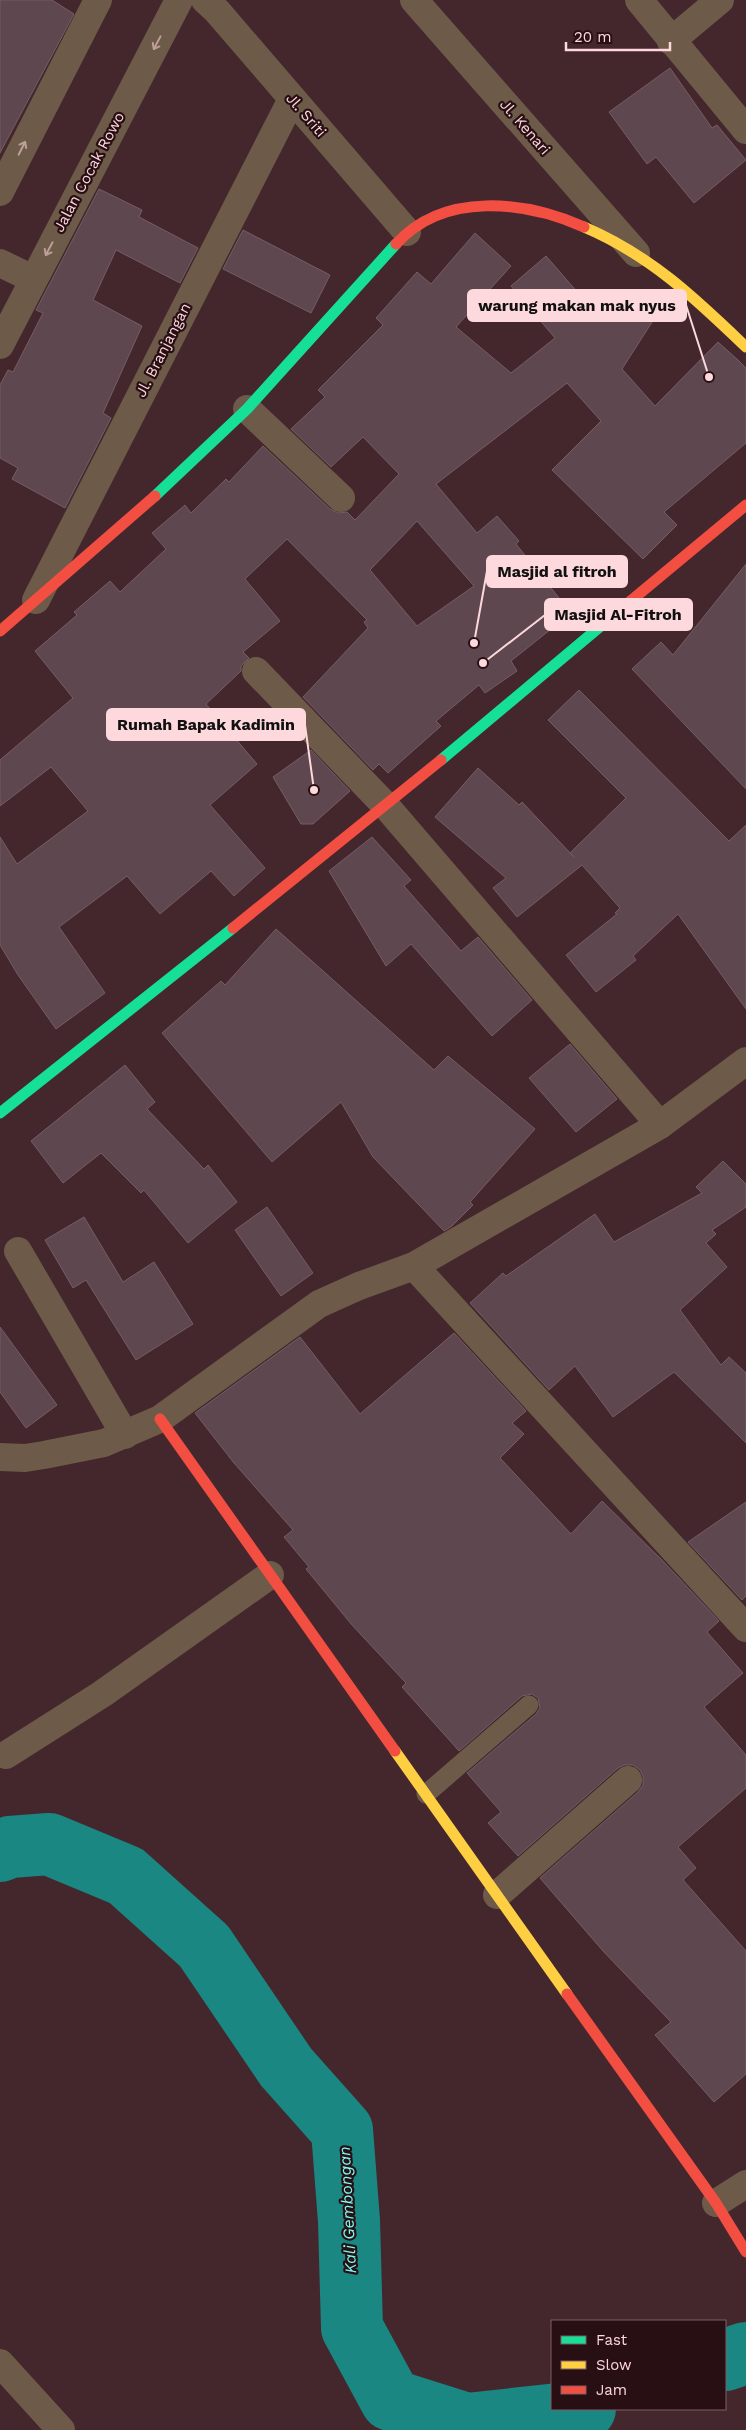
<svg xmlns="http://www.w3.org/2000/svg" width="746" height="2430" viewBox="0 0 746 2430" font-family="'Work Sans',sans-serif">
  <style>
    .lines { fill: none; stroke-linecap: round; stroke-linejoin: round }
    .river { stroke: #1a8782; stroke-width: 62 }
    .building { fill: #5e474f; stroke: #765d65; fill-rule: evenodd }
    .lane { stroke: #6d5a48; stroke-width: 19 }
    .street { stroke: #6d5a48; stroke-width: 28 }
    .fast { stroke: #16e098; stroke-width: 11 }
    .slow { stroke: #ffcf43; stroke-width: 11 }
    .jam { stroke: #f24e42; stroke-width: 11 }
    .oneway { stroke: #bc9f9a }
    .labels { text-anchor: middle; stroke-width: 4.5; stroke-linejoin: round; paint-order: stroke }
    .street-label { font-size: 15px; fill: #fdd8dd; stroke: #280f14 }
    .water-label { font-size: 16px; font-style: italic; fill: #7bfdf3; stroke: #280f14 }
    .leader { fill: none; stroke: #fdd8dd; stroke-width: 2 }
    .callout-dot { fill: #fdd8dd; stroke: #280f14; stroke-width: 2 }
    .callout { fill: #fdd8dd; stroke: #fdd8dd; stroke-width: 2 }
    .callout-label { font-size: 16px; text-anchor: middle; font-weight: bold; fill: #111 }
  </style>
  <rect width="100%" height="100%" fill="#44272d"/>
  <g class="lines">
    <g class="river">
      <polyline points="0,1851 10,1847 49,1844 126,1876 204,1946 286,2067 342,2130 349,2221 352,2328 391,2400 467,2424 577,2412 585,2409"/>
      <polyline points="725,2360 746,2353"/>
    </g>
  </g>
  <g class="building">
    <polygon points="0,0 52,0 74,14 0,153"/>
    <polygon points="670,68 712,128 717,125 746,160 694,203 656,157 647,164 609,112"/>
    <polygon points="99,189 142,210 139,217 198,248 180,283 116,250 93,300 142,326 103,413 111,418 65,508 12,479 18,468 0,458 0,385 8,370 13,372 43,313 36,310"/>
    <polygon points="243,230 330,275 311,313 223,269"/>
    <path d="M475,233L511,266L456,327L511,373L555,338L511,286L546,256L599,317L615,293L654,319L622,369L655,406L718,342L738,360L746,368V443L664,512L677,525L643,559L552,470L601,421L567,383L436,484L477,533L497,516L519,541L516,544L571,613L511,661L517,671L485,693L479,685L436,721L441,726L388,773L379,764L373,770L303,697L368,628L364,622L367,620L287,539L245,579L280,621L243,652L249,658L241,666V671L206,704L257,764L210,805L265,868L234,896L211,871L160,914L127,876L59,927L105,993L56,1029L18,975L0,945V837L17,864L88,811L51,767L0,806V760L73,698L35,651L77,615L74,612L110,581L120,592L166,549L152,533L185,505L191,513L226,479L229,482L263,446L330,509L338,513L347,512L355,520L399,474L363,437L331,467L291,429L325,397L318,390L383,325L376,318L417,272L431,284ZM417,521L474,586L417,626L370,570Z"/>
    <polygon points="746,564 746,789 632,669 661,642 673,655"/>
    <polygon points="579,690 729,841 746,825 746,1009 678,914 633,956 636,960 596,992 566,955 617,914 615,913 620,908 582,865 517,917 493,888 506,878 435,817 478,768 519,805 522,802 574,857 570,853 626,798 548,720"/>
    <polygon points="311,750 350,791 313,824 301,824 273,777"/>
    <polygon points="372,837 411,880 404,886 461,951 478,937 532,1000 492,1036 411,944 386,966 329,871"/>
    <polygon points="276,929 434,1070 448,1056 535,1129 470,1202 473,1205 452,1226 444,1231 373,1157 341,1102 272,1162 162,1033 221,981 225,985"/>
    <polygon points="570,1044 617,1099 576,1132 529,1078"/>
    <polygon points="125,1065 155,1102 147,1109 204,1169 208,1165 237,1202 188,1243 144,1190 141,1193 101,1153 63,1183 31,1141"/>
    <polygon points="723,1161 746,1184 746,1207 712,1230 716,1234 706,1243 727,1267 680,1310 721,1365 729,1357 746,1373 746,1443 674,1372 613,1417 575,1366 549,1390 470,1303 503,1273 506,1276 595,1214 614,1242 702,1193 696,1187"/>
    <polygon points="267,1207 313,1273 281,1296 235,1230"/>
    <polygon points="84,1217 123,1282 154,1262 193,1324 136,1360 86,1280 73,1288 45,1240"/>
    <polygon points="0,1327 57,1405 26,1428 0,1392"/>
    <polygon points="454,1333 526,1411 512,1423 524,1434 500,1458 571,1534 602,1501 662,1560 719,1621 707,1632 743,1673 704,1707 746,1755 746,1788 678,1847 696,1868 683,1880 746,1951 746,2074 714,2102 655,2035 671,2022 603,1951 540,1878 638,1792 643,1785 643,1776 640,1770 633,1765 624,1765 618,1768 518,1856 488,1823 501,1812 467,1773 536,1714 540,1708 538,1698 532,1694 522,1696 459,1751 402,1687 406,1683 352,1625 306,1569 309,1567 284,1537 293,1530 234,1463 195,1413 300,1337 360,1414"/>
    <polygon points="746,1502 746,1596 742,1600 688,1542"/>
  </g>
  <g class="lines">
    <polyline class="lane" points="426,1794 529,1705"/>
    <g class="street">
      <polyline points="205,0 217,11 407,232"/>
      <polyline points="414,0 636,253"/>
      <polyline points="639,0 746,130"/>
      <polyline points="671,41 720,0"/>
      <polyline points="0,192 98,0"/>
      <polyline points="0,263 33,279"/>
      <polyline points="0,345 179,0"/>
      <polyline points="247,409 341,498"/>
      <polyline points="36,600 292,99"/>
      <polyline points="256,671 386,806 660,1125"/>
      <polyline points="18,1251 125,1435"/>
      <polyline points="414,1266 746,1628"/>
      <polyline points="0,1457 25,1458 44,1455 104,1443 160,1419 319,1304 359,1286 414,1266 660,1125 746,1061"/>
      <polyline points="6,1755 102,1694 270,1575"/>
      <polyline points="497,1895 628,1780"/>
      <polyline points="716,2203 746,2184"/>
      <polyline points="0,2363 61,2430"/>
    </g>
    <g class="fast">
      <polyline points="155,496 247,409 396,244"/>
      <polyline points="441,760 627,604"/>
      <polyline points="0,1113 233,928"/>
    </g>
    <g class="slow">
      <path d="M584,227C650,255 695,298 746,347"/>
      <polyline points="395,1751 567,1994"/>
    </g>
    <g class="jam">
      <path d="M396,244C444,191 525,201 584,227"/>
      <polyline points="627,604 746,505"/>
      <polyline points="0,631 155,496"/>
      <polyline points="233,928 441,760"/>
      <polyline points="160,1419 395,1751"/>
      <polyline points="567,1994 716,2203 746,2252"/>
    </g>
  </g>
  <defs><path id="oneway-shaft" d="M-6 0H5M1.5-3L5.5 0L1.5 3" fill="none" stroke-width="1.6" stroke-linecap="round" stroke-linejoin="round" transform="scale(1.25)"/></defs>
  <g class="oneway">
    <use href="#oneway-shaft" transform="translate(157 43) rotate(118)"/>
    <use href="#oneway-shaft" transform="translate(22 148) rotate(-63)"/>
    <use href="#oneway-shaft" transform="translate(49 249) rotate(118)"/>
  </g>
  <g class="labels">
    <g class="street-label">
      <text transform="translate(306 115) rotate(49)" y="5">Jl. Sriti</text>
      <text transform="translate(525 127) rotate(49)" y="5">Jl. Kenari</text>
      <text transform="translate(89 172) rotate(-62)" y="5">Jalan Cocak Rowo</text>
      <text transform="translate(163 350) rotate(-63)" y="5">Jl. Branjangan</text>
    </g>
    <g class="water-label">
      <text transform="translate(347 2210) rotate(-93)" y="6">Kali Gembongan</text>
    </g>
  </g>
  <path class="leader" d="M709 377L686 305M474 643L487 571M483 663L545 615M314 790L305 725"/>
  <g class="callout-dot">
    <circle cx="709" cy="377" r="5"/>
    <circle cx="474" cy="643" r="5"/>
    <circle cx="483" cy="663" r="5"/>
    <circle cx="314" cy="790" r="5"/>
  </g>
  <g class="callout">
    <rect x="468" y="290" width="218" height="31" rx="5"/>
    <rect x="487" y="556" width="140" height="31" rx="5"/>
    <rect x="545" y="599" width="147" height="31" rx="5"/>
    <rect x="107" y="709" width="198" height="31" rx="5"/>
  </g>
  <g class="callout-label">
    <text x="577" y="311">warung makan mak nyus</text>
    <text x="557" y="577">Masjid al fitroh</text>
    <text x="618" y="620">Masjid Al-Fitroh</text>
    <text x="206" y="730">Rumah Bapak Kadimin</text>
  </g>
  <rect x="551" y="2320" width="175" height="90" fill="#280f14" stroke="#7d5f64"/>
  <rect x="561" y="2336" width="25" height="8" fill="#16e098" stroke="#7d5f64"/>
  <text x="596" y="2345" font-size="15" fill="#fdd8dd">Fast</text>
  <rect x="561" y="2361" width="25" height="8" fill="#ffcf43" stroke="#7d5f64"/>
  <text x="596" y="2370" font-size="15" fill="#fdd8dd">Slow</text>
  <rect x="561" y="2386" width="25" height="8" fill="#f24e42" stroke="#7d5f64"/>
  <text x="596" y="2395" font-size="15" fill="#fdd8dd">Jam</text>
  <path d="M566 42v8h104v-8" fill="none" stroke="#fdd8dd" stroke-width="2.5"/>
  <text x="574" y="42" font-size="15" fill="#fdd8dd" stroke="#280f14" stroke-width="4" paint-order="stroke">20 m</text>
</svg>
